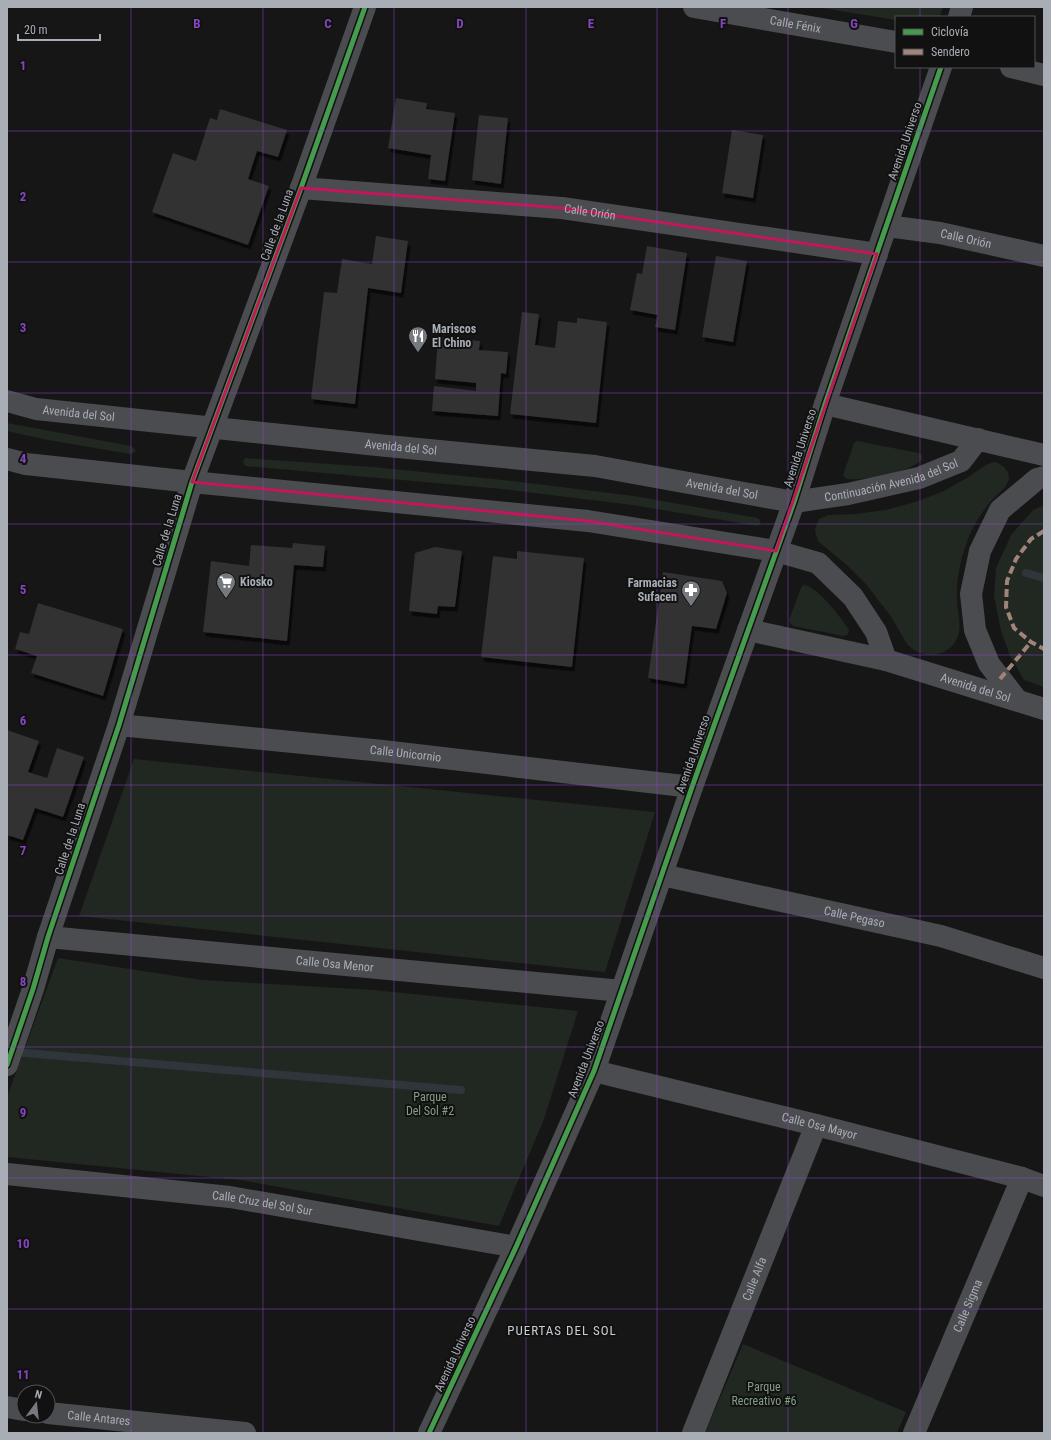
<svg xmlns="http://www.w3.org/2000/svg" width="1051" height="1440" viewBox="0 0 1051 1440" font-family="'Roboto Condensed',sans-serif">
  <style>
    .green { fill: #212721 }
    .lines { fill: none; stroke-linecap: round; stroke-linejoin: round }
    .stream { stroke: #2f363b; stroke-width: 8 }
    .building { fill: #313132; filter: url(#shadow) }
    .minor { stroke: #4b4c4f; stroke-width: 22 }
    .quiet { stroke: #a18479; stroke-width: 4; stroke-dasharray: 8 4; stroke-linecap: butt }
    .cycleway-casing { stroke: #111112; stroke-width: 8 }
    .cycleway { stroke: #469c4c; stroke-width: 5 }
    .marked { fill: none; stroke: #c2185b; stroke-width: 3; stroke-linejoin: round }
    .grid { fill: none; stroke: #8446bd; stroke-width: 1; stroke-opacity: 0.55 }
    .labels { text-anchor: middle; stroke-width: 4; stroke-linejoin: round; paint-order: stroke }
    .street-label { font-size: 12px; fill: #a9aeb6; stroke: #111112 }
    .poi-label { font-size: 12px; font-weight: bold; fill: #a9aeb6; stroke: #111112; text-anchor: start }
    .park-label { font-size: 12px; fill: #839f84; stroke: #111112 }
    .neighbourhood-label { font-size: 13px; letter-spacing: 1px; fill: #caccd3; stroke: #111112 }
    .grid-label { font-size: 13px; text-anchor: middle; font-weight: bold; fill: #8446bd; stroke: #111112; stroke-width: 4; stroke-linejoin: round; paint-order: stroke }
  </style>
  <defs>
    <filter id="shadow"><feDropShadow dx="2.5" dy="4.5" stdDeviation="0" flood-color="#0009"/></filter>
  </defs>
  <rect width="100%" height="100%" fill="#161617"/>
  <g class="green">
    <polygon points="816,7 943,7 940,17 896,17 896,20"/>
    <polygon points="7,423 131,446 135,450 135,452 130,454 48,440 7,431"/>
    <path d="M857,441L919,453L922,455V459C913,472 862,481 846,479L843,475L854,443Z"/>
    <polygon points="245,458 373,467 503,480 634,496 758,518 761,522 758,526 632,505 502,489 245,466 243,462"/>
    <path d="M994,462C1003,464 1012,472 1008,482C1005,489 997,494 992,500C983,511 973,525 968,539C961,558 956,578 957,598C957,609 961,621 959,632C954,657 923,662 907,644L890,615L865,583L849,567L818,541L815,531L816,526L819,519L828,515L855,514L886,510L915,502L944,491L970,476L986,465Z"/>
    <polygon points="1044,505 1044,687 1024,680 1010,656 1001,631 994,596 996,568 1011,535 1033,510"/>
    <path d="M803,585C817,585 840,617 848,628L849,631L848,634L844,636L793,626L790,623L789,620L801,588Z"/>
    <polygon points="134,759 655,812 605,972 79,916"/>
    <polygon points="58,958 202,980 374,990 578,1011 544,1119 499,1226 240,1180 7,1157 7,1097"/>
    <polygon points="743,1344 906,1412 897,1433 705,1433"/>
  </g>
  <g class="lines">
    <g class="stream">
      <polyline points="1026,573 1044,578"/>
      <polyline points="14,1052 461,1090"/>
    </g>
  </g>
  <g class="building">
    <polygon points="396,98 427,103 426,109 455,113 445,181 428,179 431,155 388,148"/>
    <polygon points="220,109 287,130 278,157 257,151 248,179 269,186 248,245 152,212 173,153 196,161 210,118 217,120"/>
    <polygon points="479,115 508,118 501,184 472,180"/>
    <polygon points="732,130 763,135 753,198 722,193"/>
    <polygon points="376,236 408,241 401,293 368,288 355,404 311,399 324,292 337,293 342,259 372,264"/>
    <polygon points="647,246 687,253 675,330 655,327 658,315 630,310 637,273 642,274"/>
    <polygon points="716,256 747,261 733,342 702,337"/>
    <polygon points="522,312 539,314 535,345 555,348 558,321 577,323 577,318 607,322 596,423 510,414"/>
    <polygon points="438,337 480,341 479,350 508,352 506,374 501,373 498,416 432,411 434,386 476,391 476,383 435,379"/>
    <polygon points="293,543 325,546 323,567 294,565 287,641 203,632 211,561 249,566 251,545 292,548"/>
    <polygon points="435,547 462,551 455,607 438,606 437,614 409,611 415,553"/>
    <polygon points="517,551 584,558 572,667 481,657 493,556 517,559"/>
    <polygon points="663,572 722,581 727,593 716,629 692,626 684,684 648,678"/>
    <polygon points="38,603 123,629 103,696 31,673 37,656 15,649 20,632 29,634"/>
    <polygon points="7,730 39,741 28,772 47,778 57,748 84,757 63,817 35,808 23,840 7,835"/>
  </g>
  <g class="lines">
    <g class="minor">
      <path id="s1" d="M694,7L896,42"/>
      <polyline points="959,17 962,7"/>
      <polyline points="1011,67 1044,75"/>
      <path id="s2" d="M301,188L562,208L877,254"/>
      <path id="s3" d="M887,226L940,233L1044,256"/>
      <path id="s4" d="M7,401L36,409L377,445L595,466L794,502L848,494L919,478L961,461L978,439"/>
      <polyline points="825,404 1044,455"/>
      <polyline points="7,459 26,464 192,482 588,521 776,551 818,563 853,597 876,632 886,660"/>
      <path id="s5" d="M748,630L886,660L1044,709"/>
      <polyline points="1017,700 989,664 975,630 971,594 980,551 1000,510 1037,479 1044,477"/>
      <path id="s6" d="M119,725L383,751L692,787"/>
      <path id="s7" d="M662,875L941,936L1044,968"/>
      <path id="s8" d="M48,937L622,991"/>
      <polyline points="7,1065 33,989 48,937 119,725 192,482 301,188 365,7"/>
      <path id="s9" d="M594,1071L816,1125L1022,1178L1044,1186"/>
      <path id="s10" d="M7,1174L230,1197L516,1247"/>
      <polyline points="7,1407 24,1410"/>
      <path id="s11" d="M48,1413L245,1433"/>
      <polyline points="429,1433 516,1247 594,1071 692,787 794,502 825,404 941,67"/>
      <path id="s12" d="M693,1433L816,1125"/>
      <path id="s13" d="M914,1433L1022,1178"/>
    </g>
    <g class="quiet">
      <polyline points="1044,531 1031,539 1016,559 1007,581 1006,607 1014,628 1031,642 1044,649"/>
      <polyline points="1000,679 1031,642"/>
    </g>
    <defs>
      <g id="cycleway">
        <polyline points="7,1065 33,989 48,937 119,725 192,482 301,188 365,7"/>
        <polyline points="429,1433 516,1247 594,1071 692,787 794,502 825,404 941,67"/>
      </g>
    </defs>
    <use href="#cycleway" class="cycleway-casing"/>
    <use href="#cycleway" class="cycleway"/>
  </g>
  <path class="marked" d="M301,188L562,208L877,254L776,551L588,521L192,482Z"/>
  <path class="grid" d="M131,7V1433M263,7V1433M394,7V1433M526,7V1433M657,7V1433M788,7V1433M920,7V17M920,67V1433M7,131H1044M7,262H1044M7,393H1044M7,524H1044M7,655H1044M7,785H1044M7,916H1044M7,1047H1044M7,1178H1044M7,1309H1044"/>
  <defs>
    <symbol id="restaurant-pin" viewBox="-11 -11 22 30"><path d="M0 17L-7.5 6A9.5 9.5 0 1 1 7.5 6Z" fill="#76797e" stroke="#111112"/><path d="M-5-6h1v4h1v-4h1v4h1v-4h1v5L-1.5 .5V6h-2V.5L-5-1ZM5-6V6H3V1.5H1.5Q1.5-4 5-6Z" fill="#fff"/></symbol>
    <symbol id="supermarket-pin" viewBox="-11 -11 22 30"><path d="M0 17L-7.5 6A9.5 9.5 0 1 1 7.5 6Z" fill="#76797e" stroke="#111112"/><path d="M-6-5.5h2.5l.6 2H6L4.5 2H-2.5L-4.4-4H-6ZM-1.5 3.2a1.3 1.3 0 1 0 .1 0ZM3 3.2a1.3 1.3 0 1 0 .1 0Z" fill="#fff"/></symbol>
    <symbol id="pharmacy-pin" viewBox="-11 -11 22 30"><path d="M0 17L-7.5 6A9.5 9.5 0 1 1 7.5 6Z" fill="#76797e" stroke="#111112"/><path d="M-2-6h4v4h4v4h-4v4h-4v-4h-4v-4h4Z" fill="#fff"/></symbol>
  </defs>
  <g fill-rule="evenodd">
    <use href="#restaurant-pin" x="407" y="325" width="22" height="30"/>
    <use href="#supermarket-pin" x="215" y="571" width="22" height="30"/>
    <use href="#pharmacy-pin" x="680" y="579" width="22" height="30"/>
  </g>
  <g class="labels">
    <g class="street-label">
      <text dy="4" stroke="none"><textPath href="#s1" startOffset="103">Calle Fénix</textPath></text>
      <text transform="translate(905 141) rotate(-71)" y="4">Avenida Universo</text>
      <text dy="4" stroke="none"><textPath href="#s2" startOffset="290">Calle Orión</textPath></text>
      <text transform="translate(277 225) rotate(-70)" y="4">Calle de la Luna</text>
      <text dy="4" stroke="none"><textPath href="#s3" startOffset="80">Calle Orión</textPath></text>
      <text dy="4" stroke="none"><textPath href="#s4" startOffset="73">Avenida del Sol</textPath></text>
      <text dy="4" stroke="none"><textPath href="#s4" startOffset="397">Avenida del Sol</textPath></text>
      <text transform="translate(800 448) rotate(-72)" y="4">Avenida Universo</text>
      <text dy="4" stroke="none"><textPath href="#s4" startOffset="894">Continuación Avenida del Sol</textPath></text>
      <text dy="4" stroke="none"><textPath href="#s4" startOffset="721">Avenida del Sol</textPath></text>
      <text transform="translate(167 530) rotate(-73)" y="4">Calle de la Luna</text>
      <text dy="4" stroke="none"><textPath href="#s5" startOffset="235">Avenida del Sol</textPath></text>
      <text dy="4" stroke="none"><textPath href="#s6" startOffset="288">Calle Unicornio</textPath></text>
      <text transform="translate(693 754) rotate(-71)" y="4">Avenida Universo</text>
      <text transform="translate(70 839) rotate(-72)" y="4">Calle de la Luna</text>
      <text dy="4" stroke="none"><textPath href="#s7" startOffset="197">Calle Pegaso</textPath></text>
      <text dy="4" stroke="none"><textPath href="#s8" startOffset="288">Calle Osa Menor</textPath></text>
      <text transform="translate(586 1059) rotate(-69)" y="4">Avenida Universo</text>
      <text dy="4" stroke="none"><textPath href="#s9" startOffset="232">Calle Osa Mayor</textPath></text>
      <text dy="4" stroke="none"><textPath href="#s10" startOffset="257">Calle Cruz del Sol Sur</textPath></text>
      <text dy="4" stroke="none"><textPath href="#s12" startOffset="166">Calle Alfa</textPath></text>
      <text dy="4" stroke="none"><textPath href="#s13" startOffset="138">Calle Sigma</textPath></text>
      <text transform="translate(455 1354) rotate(-65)" y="4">Avenida Universo</text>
      <text dy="4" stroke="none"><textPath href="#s11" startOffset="51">Calle Antares</textPath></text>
    </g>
    <g class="poi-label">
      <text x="432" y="333">Mariscos<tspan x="432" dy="14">El Chino</tspan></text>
      <text x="240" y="586">Kiosko</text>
      <text x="677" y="587" text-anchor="end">Farmacias<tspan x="677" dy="14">Sufacen</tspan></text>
    </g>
    <g class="park-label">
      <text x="430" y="1101">Parque<tspan x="430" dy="14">Del Sol #2</tspan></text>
      <text x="764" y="1391">Parque<tspan x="764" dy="14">Recreativo #6</tspan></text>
    </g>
    <g class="neighbourhood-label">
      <text x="562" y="1335">PUERTAS DEL SOL</text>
    </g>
  </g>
  <g class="grid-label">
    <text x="197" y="28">B</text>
    <text x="328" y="28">C</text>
    <text x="460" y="28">D</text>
    <text x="591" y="28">E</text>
    <text x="723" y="28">F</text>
    <text x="854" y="28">G</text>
    <text x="23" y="70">1</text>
    <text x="23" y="201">2</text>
    <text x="23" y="332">3</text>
    <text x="23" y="463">4</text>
    <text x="23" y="594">5</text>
    <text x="23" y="725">6</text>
    <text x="23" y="855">7</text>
    <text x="23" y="986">8</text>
    <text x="23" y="1117">9</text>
    <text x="23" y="1248">10</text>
    <text x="23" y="1379">11</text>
  </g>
  <rect width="1051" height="1440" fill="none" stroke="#a9aeb6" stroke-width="16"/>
  <rect x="895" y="16" width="140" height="52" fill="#111112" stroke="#4e5054"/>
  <rect x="903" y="29" width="20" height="6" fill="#469c4c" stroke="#4e5054"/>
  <text x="931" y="36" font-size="12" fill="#a9aeb6">Ciclovía</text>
  <rect x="903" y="49" width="20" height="6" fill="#a18479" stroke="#4e5054"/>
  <text x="931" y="56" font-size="12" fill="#a9aeb6">Sendero</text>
  <g transform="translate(36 1404) rotate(15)"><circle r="19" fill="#111112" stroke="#4e5054"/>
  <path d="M0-3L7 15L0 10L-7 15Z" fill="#76797e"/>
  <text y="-6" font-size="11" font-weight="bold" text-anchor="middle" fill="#a9aeb6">N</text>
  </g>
  <path d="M18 34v6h82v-6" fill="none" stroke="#a9aeb6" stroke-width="2"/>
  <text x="24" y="34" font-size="12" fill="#a9aeb6" stroke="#111112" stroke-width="3" paint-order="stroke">20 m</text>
</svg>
